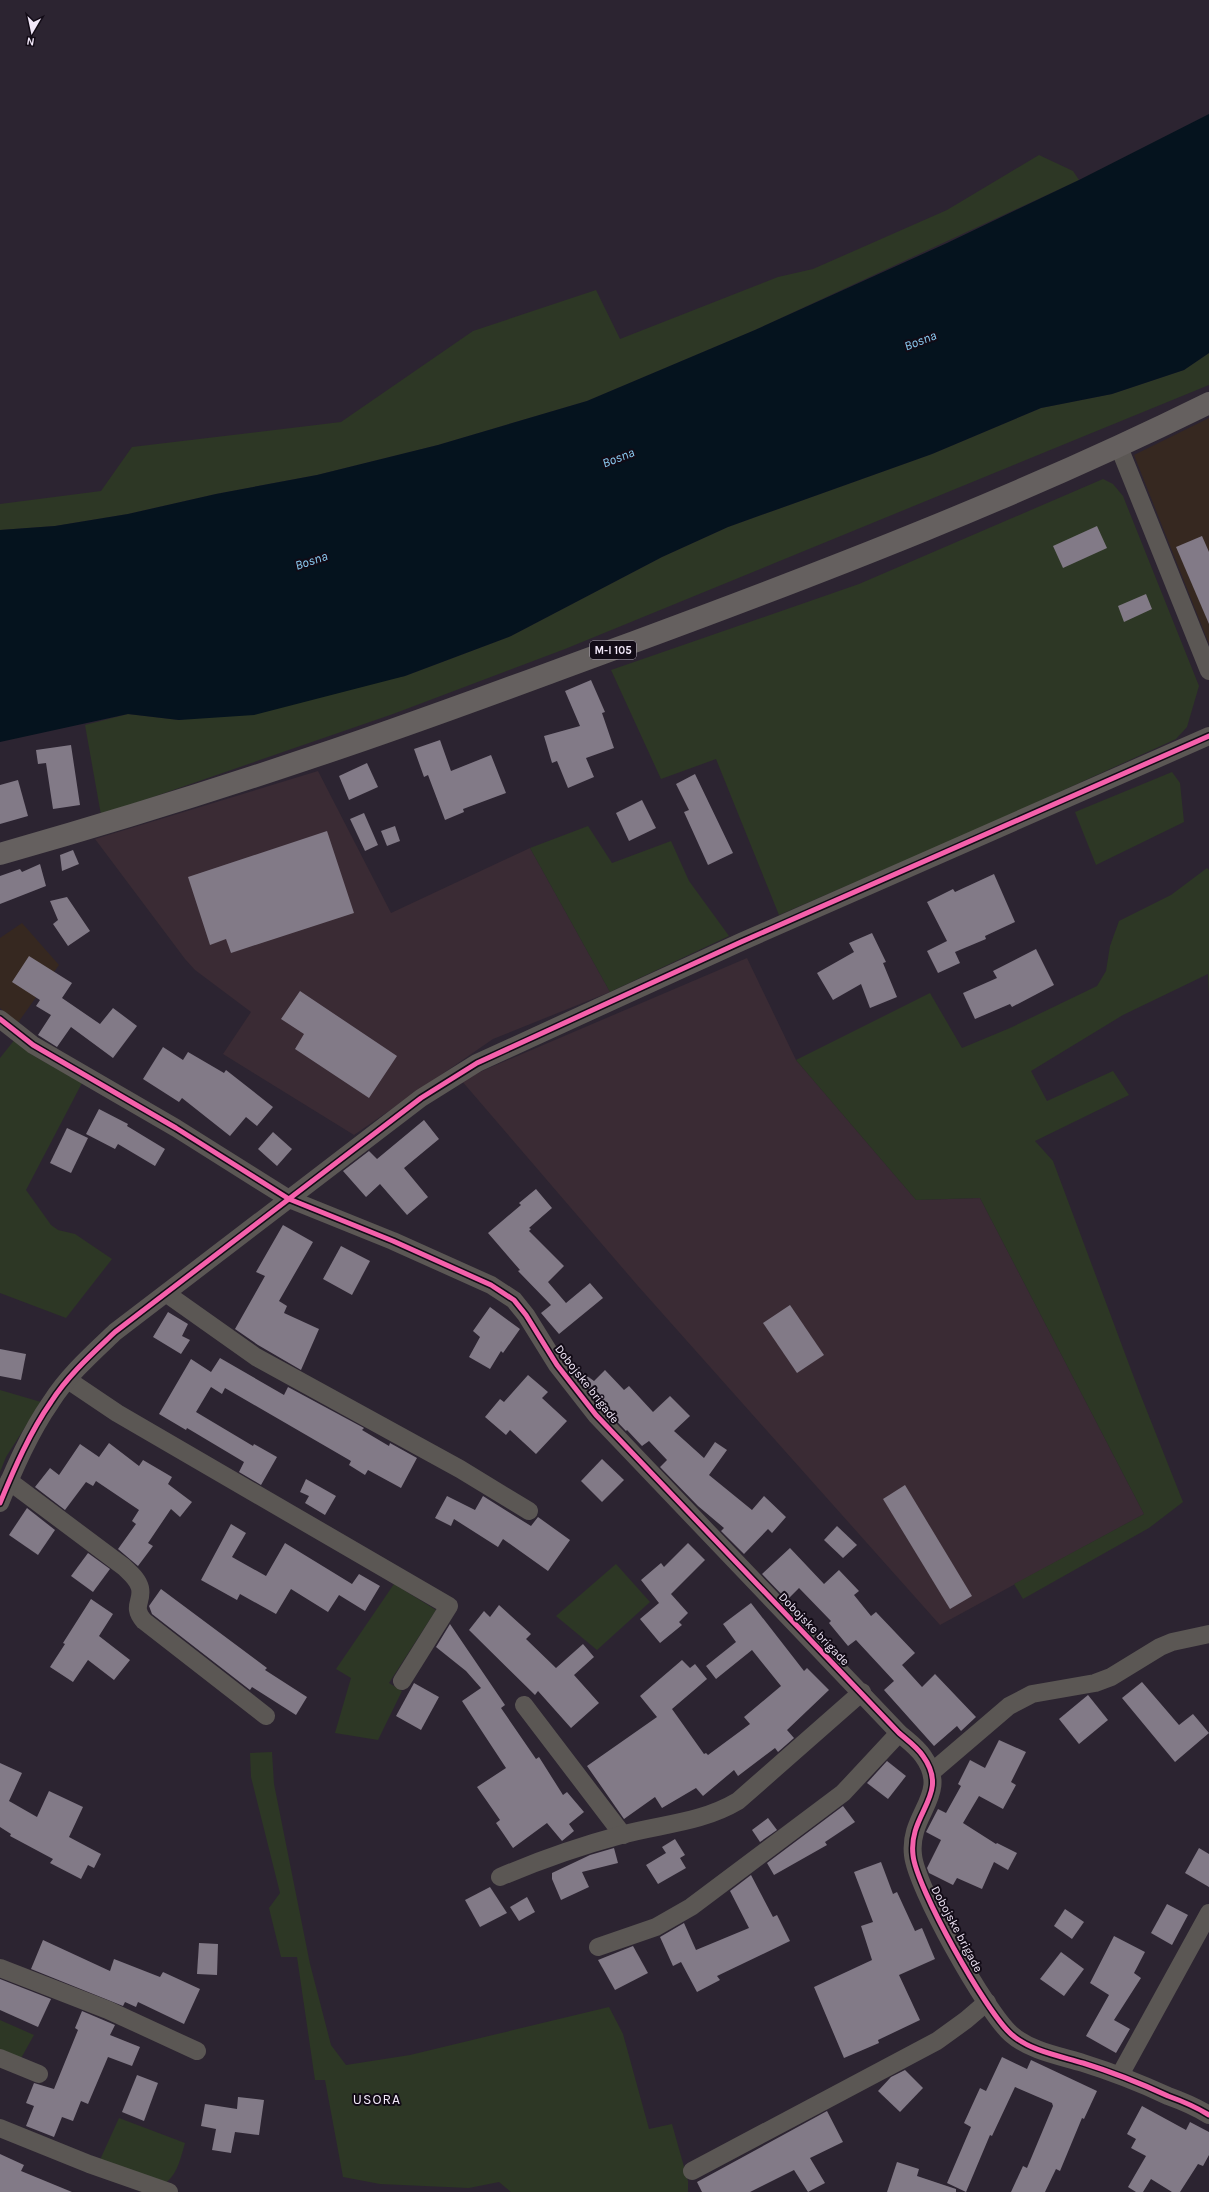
<svg xmlns="http://www.w3.org/2000/svg" width="1209" height="2192" viewBox="0 0 1209 2192" font-family="Karla,sans-serif">
  <style>
    .commercial { fill: #362820 }
    .industrial { fill: #3a2b34 }
    .green { fill: #2d3725 }
    .water { fill: #05131e }
    .building { fill: #827a87 }
    .lines { fill: none; stroke-linecap: round; stroke-linejoin: round }
    .minor { stroke: #5b5754; stroke-width: 18 }
    .primary { stroke: #65605f; stroke-width: 22 }
    .cycleway-casing { stroke: #120b16; stroke-width: 8 }
    .cycleway { stroke: #f560ab; stroke-width: 5 }
    .labels { text-anchor: middle; stroke-width: 4; stroke-linejoin: round; paint-order: stroke }
    .shield { fill: #120b16; stroke: #afa6b5; stroke-width: 1 }
    .shield-label { font-size: 11px; font-weight: bold; fill: #f2e8f9 }
    .street-label { font-size: 12px; fill: #f2e8f9; stroke: #120b16 }
    .water-label { font-size: 13px; font-style: italic; fill: #8dcff6; stroke: #120b16 }
    .quarter-label { font-size: 14px; letter-spacing: 1px; fill: #f2e8f9; stroke: #120b16 }
  </style>
  <rect width="100%" height="100%" fill="#2c2431"/>
  <g class="commercial">
    <polygon points="1209,418 1209,644 1134,455"/>
    <polygon points="22,923 59,965 17,1024 0,1008 0,938"/>
  </g>
  <g class="industrial">
    <polygon points="318,771 391,913 530,848 610,992 493,1039 354,1135 223,1054 251,1012 195,970 185,959 95,839"/>
    <polygon points="747,958 796,1060 916,1200 980,1198 1144,1514 940,1625 638,1286 461,1080"/>
  </g>
  <g class="green">
    <polygon points="1039,155 1073,171 1079,180 755,330 587,401 438,445 317,475 216,494 128,514 55,526 0,530 0,504 101,491 132,447 341,422 473,331 596,290 620,339 778,277 813,269 947,210"/>
    <polygon points="1209,353 1209,385 565,649 393,714 101,815 85,725 128,714 179,720 405,676 511,636 662,557 728,527 932,454 1041,408 1112,394 1184,370"/>
    <polygon points="1103,479 1113,484 1123,496 1199,686 1187,727 1176,739 967,834 779,915 716,759 661,779 611,670 859,584"/>
    <polygon points="1172,772 1180,783 1184,822 1096,865 1075,812"/>
    <polygon points="588,826 612,863 671,841 689,881 729,936 610,992 530,848"/>
    <polygon points="1207,868 1209,870 1209,996 1208,974 1123,1015 1031,1071 1047,1101 1113,1071 1129,1095 1035,1141 1053,1161 1139,1391 1183,1502 1149,1528 1023,1599 1014,1584 1144,1514 980,1198 916,1200 796,1060 930,993 962,1048 1010,1028 1097,986 1106,971 1110,946 1119,921 1171,895"/>
    <polygon points="16,1038 29,1053 82,1083 26,1190 51,1225 58,1230 75,1234 112,1259 66,1318 0,1293 0,1058"/>
    <polygon points="0,1390 41,1402 6,1457 0,1472"/>
    <polygon points="616,1564 650,1602 597,1650 556,1616"/>
    <polygon points="394,1584 436,1610 389,1683 402,1691 378,1740 335,1733 351,1678 336,1669"/>
    <polygon points="272,1752 274,1784 310,1964 331,2045 346,2065 410,2055 609,2007 623,2034 649,2129 672,2124 688,2181 688,2192 511,2192 499,2182 469,2188 380,2184 343,2177 325,2080 315,2080 297,1957 281,1957 269,1908 280,1893 251,1777 250,1753"/>
    <polygon points="0,2020 34,2035 20,2060 0,2052"/>
    <path d="M119,2118L185,2143C181,2157 178,2172 167,2182L99,2162Z"/>
  </g>
  <polygon class="water" points="1209,114 1209,353 1184,370 1112,394 1041,408 932,454 728,527 662,557 511,636 405,676 254,715 179,720 128,714 0,742 0,530 55,526 128,514 216,494 317,475 438,445 587,401 755,330 947,243 1079,180"/>
  <g class="building">
    <polygon points="1097,526 1107,548 1063,568 1053,546"/>
    <polygon points="1202,536 1209,552 1209,624 1176,547"/>
    <polygon points="1146,594 1152,609 1124,622 1118,606"/>
    <polygon points="591,680 605,712 602,713 614,748 586,758 594,777 568,788 557,761 552,763 544,736 580,726 565,691"/>
    <polygon points="440,740 451,771 491,755 506,793 463,809 464,812 445,820 428,775 424,777 414,749"/>
    <polygon points="71,745 80,805 53,809 46,763 38,764 36,750"/>
    <polygon points="367,763 378,787 349,800 339,776"/>
    <polygon points="695,774 733,853 708,865 684,812 689,810 676,784"/>
    <polygon points="18,780 28,816 0,824 0,785"/>
    <polygon points="642,800 656,828 629,841 616,813"/>
    <polygon points="364,813 378,845 365,851 350,819"/>
    <polygon points="395,826 400,841 387,846 381,831"/>
    <polygon points="327,831 354,913 231,953 226,939 210,945 188,877"/>
    <polygon points="73,850 79,864 62,871 60,855"/>
    <polygon points="40,864 46,886 0,904 0,876 20,869 22,872"/>
    <polygon points="994,874 1015,922 985,936 986,939 955,952 960,963 938,973 927,951 947,941 927,902 953,889 955,892"/>
    <polygon points="67,897 90,931 68,946 53,924 58,920 50,901"/>
    <polygon points="872,933 886,962 883,963 897,997 870,1008 861,984 833,1000 817,973 854,952 849,943"/>
    <polygon points="1036,949 1054,985 1012,1007 1010,1004 975,1019 963,993 997,978 993,971"/>
    <polygon points="29,956 72,983 62,998 100,1024 113,1008 137,1026 113,1058 71,1027 57,1047 38,1035 51,1015 36,1006 40,1000 12,982"/>
    <polygon points="300,991 397,1056 369,1098 295,1049 304,1034 281,1019"/>
    <polygon points="163,1047 183,1060 188,1052 224,1073 226,1070 273,1107 257,1126 246,1117 230,1136 182,1098 179,1102 143,1079"/>
    <polygon points="99,1109 128,1124 127,1126 165,1149 155,1166 118,1144 115,1149 86,1134"/>
    <polygon points="424,1120 439,1139 404,1168 428,1197 407,1215 380,1184 366,1197 343,1171 369,1151 377,1159"/>
    <polygon points="67,1128 88,1138 71,1173 50,1163"/>
    <polygon points="273,1132 292,1149 277,1166 258,1149"/>
    <polygon points="536,1189 552,1208 529,1228 531,1229 529,1231 564,1266 548,1282 566,1303 590,1283 603,1298 559,1334 541,1313 551,1305 518,1271 520,1270 488,1233 521,1205 519,1203"/>
    <polygon points="283,1225 313,1242 279,1301 287,1306 284,1313 319,1329 301,1370 258,1345 235,1329 265,1276 256,1272"/>
    <polygon points="341,1246 370,1261 352,1295 323,1279"/>
    <polygon points="790,1305 824,1355 797,1373 763,1323"/>
    <polygon points="490,1307 520,1329 503,1353 501,1351 490,1369 469,1357 480,1337 473,1331"/>
    <polygon points="168,1312 188,1324 182,1336 190,1340 181,1354 153,1337"/>
    <polygon points="0,1349 26,1354 21,1380 0,1376"/>
    <polygon points="220,1358 284,1395 288,1387 364,1428 362,1430 389,1446 390,1443 417,1458 401,1488 368,1470 365,1475 349,1465 351,1461 225,1388 222,1394 211,1387 196,1412 253,1446 254,1444 277,1457 261,1485 239,1472 244,1462 187,1428 186,1430 159,1414 191,1359 211,1372"/>
    <polygon points="569,1363 594,1381 605,1370 624,1390 629,1386 653,1412 670,1396 690,1416 674,1431 704,1458 715,1442 727,1450 709,1475 752,1510 764,1496 786,1517 772,1533 768,1529 744,1554 721,1531 724,1528 698,1506 660,1467 667,1460 649,1441 642,1446 627,1430 626,1431 603,1407"/>
    <polygon points="528,1375 548,1392 542,1398 567,1421 536,1454 510,1430 506,1435 485,1417 500,1399 504,1402"/>
    <polygon points="109,1443 139,1466 143,1460 172,1477 168,1484 192,1502 180,1517 171,1509 148,1543 153,1546 138,1566 118,1549 136,1524 132,1521 139,1510 96,1481 93,1486 86,1482 65,1510 35,1487 50,1468 59,1475 80,1444 99,1457"/>
    <polygon points="602,1459 624,1480 602,1502 581,1481"/>
    <polygon points="306,1479 336,1496 325,1515 305,1503 309,1496 300,1492"/>
    <polygon points="905,1485 972,1596 950,1609 883,1499"/>
    <polygon points="447,1496 475,1510 483,1496 531,1526 538,1517 570,1540 548,1571 503,1539 498,1547 454,1519 451,1526 435,1518"/>
    <polygon points="27,1508 55,1530 38,1555 9,1535"/>
    <polygon points="231,1524 246,1533 232,1557 266,1576 285,1543 352,1584 359,1574 380,1586 365,1611 339,1595 328,1612 291,1589 276,1614 240,1594 237,1600 201,1580"/>
    <polygon points="837,1526 857,1545 843,1558 824,1540"/>
    <polygon points="688,1543 705,1560 671,1594 688,1613 679,1622 682,1625 660,1643 640,1619 659,1603 641,1580 661,1563 664,1567"/>
    <polygon points="790,1548 824,1584 839,1570 859,1591 854,1595 871,1616 876,1612 915,1653 902,1665 922,1687 935,1674 976,1717 961,1731 957,1726 934,1746 884,1690 894,1681 856,1640 848,1646 829,1623 831,1621 799,1588 787,1600 762,1574"/>
    <polygon points="88,1553 110,1569 93,1592 71,1576"/>
    <polygon points="161,1589 267,1668 265,1670 307,1697 296,1715 252,1687 250,1690 152,1614 149,1606"/>
    <polygon points="91,1599 113,1614 99,1636 130,1660 114,1680 88,1660 73,1682 50,1667 65,1644 63,1643"/>
    <polygon points="751,1603 804,1671 807,1668 829,1690 787,1730 794,1738 778,1752 775,1748 738,1776 734,1770 703,1796 696,1788 662,1808 655,1797 624,1819 587,1766 657,1717 640,1696 682,1660 690,1668 695,1664 707,1679 672,1709 704,1754 706,1753 708,1755 750,1724 744,1717 781,1686 752,1650 716,1679 706,1666 736,1642 723,1624"/>
    <polygon points="499,1605 531,1634 526,1639 556,1668 583,1644 594,1657 574,1675 599,1703 571,1728 538,1691 535,1695 469,1630 484,1611 490,1617"/>
    <polygon points="450,1624 505,1705 501,1708 536,1759 539,1757 563,1795 567,1792 584,1812 569,1824 574,1831 562,1841 547,1823 513,1848 496,1823 500,1820 477,1787 506,1768 462,1701 481,1688 466,1671 436,1647"/>
    <polygon points="1142,1682 1179,1725 1193,1714 1209,1733 1175,1762 1122,1698"/>
    <polygon points="414,1683 439,1697 421,1730 396,1716"/>
    <polygon points="1088,1695 1108,1720 1079,1744 1059,1719"/>
    <polygon points="999,1740 1026,1752 1011,1782 1016,1785 1003,1809 979,1796 963,1823 996,1844 997,1843 1017,1853 1008,1870 994,1862 982,1889 957,1878 953,1885 929,1873 927,1868 941,1840 926,1832 938,1809 946,1813 961,1786 958,1784 970,1760 985,1768"/>
    <polygon points="887,1761 906,1776 888,1799 867,1783"/>
    <polygon points="0,1763 22,1773 9,1801 37,1817 49,1791 83,1807 69,1837 101,1854 94,1868 88,1865 81,1879 50,1863 53,1859 10,1836 11,1834 0,1827"/>
    <polygon points="843,1806 855,1822 825,1842 827,1845 774,1875 767,1863"/>
    <polygon points="768,1818 777,1830 760,1842 752,1830"/>
    <polygon points="675,1839 685,1855 680,1858 686,1868 658,1884 646,1865 666,1853 662,1847"/>
    <polygon points="614,1848 618,1863 582,1872 589,1887 561,1900 552,1879 552,1873 590,1855"/>
    <polygon points="1199,1848 1209,1854 1209,1887 1185,1873"/>
    <polygon points="881,1862 893,1894 897,1892 915,1931 922,1928 935,1959 899,1975 920,2020 878,2040 879,2043 844,2058 814,1987 872,1960 861,1926 873,1922 854,1872"/>
    <polygon points="751,1875 773,1917 777,1915 790,1941 717,1976 720,1980 697,1992 681,1962 673,1966 660,1937 684,1923 696,1950 749,1928 730,1891"/>
    <polygon points="490,1887 507,1913 480,1927 465,1900"/>
    <polygon points="527,1897 535,1912 519,1921 510,1907"/>
    <polygon points="1167,1904 1188,1915 1172,1945 1151,1933"/>
    <polygon points="1065,1909 1084,1922 1072,1939 1054,1926"/>
    <polygon points="1114,1936 1145,1952 1134,1973 1141,1978 1114,2020 1130,2029 1116,2053 1086,2036 1109,1995 1090,1983"/>
    <polygon points="43,1940 110,1971 114,1959 160,1977 163,1972 200,1989 184,2024 138,2002 136,2007 125,2002 123,2006 31,1969"/>
    <polygon points="199,1943 218,1944 217,1975 197,1974"/>
    <polygon points="633,1946 648,1973 615,1990 598,1960"/>
    <polygon points="1061,1952 1084,1969 1064,1996 1040,1979"/>
    <polygon points="0,1979 51,1999 38,2027 0,2010"/>
    <polygon points="82,2011 115,2025 110,2035 140,2047 132,2066 108,2057 88,2104 81,2101 73,2121 62,2117 54,2137 26,2126 34,2106 26,2103 34,2083 54,2089 78,2030 75,2028"/>
    <polygon points="1002,2057 1027,2069 1031,2060 1097,2091 1084,2119 1082,2118 1060,2171 1056,2169 1045,2192 1011,2192 1023,2166 1027,2168 1053,2106 1052,2103 1015,2087 992,2136 990,2135 966,2192 947,2183 971,2127 964,2123 980,2088 986,2091"/>
    <polygon points="905,2070 923,2088 900,2112 878,2091 891,2077"/>
    <polygon points="137,2075 158,2083 144,2121 122,2112"/>
    <polygon points="238,2097 264,2100 259,2135 235,2132 231,2153 212,2150 216,2129 201,2126 205,2104 237,2109"/>
    <polygon points="1142,2106 1186,2130 1190,2122 1209,2132 1209,2155 1203,2166 1198,2164 1180,2192 1172,2192 1151,2179 1143,2192 1136,2192 1128,2187 1146,2156 1131,2148 1136,2139 1127,2134"/>
    <polygon points="827,2111 843,2142 810,2158 825,2183 808,2192 794,2170 750,2192 702,2192 697,2182"/>
    <polygon points="0,2154 24,2165 21,2171 72,2192 0,2192"/>
    <polygon points="897,2162 919,2169 917,2176 956,2189 956,2192 887,2192"/>
  </g>
  <g class="lines">
    <g class="minor">
      <polyline points="1119,447 1209,671"/>
      <path d="M0,1019L33,1045L176,1128L289,1199L393,1241L491,1285L514,1300L526,1315L557,1365L596,1415L899,1733C907,1740 917,1747 923,1756C951,1795 908,1813 913,1855C916,1887 986,2012 1011,2034C1030,2051 1060,2056 1083,2063C1112,2072 1140,2083 1168,2096C1182,2101 1196,2107 1209,2115"/>
      <polyline points="167,1294 256,1357 460,1469 529,1511"/>
      <polyline points="68,1380 117,1413 449,1606 402,1681"/>
      <path d="M9,1481L124,1567C130,1573 138,1579 140,1588C143,1602 131,1606 144,1621L266,1716"/>
      <path d="M0,1503C14,1469 30,1432 51,1402C68,1375 93,1353 115,1332L421,1098L477,1063L741,942L1209,736"/>
      <polyline points="524,1705 623,1835"/>
      <polyline points="933,1771 1009,1706 1032,1694 1095,1683 1111,1677 1160,1647 1172,1642 1209,1634"/>
      <path d="M500,1877C540,1860 580,1846 621,1835C661,1824 701,1823 738,1801L862,1692"/>
      <polyline points="598,1947 656,1927 691,1907 843,1793 899,1733"/>
      <polyline points="0,1968 108,2010 197,2051"/>
      <polyline points="0,2058 39,2074"/>
      <polyline points="1120,2075 1209,1913"/>
      <polyline points="0,2128 89,2164 169,2192"/>
      <polyline points="692,2171 937,2041 966,2020 987,2002"/>
    </g>
    <path class="primary" d="M0,854C102,825 203,794 304,760C415,724 524,682 634,642C829,570 1023,495 1209,403"/>
    <defs>
      <g id="cycleway">
        <path d="M0,1019L33,1045L176,1128L289,1199L393,1241L491,1285L514,1300L526,1315L557,1365L596,1415L899,1733C907,1740 917,1747 923,1756C951,1795 908,1813 913,1855C916,1887 986,2012 1011,2034C1030,2051 1060,2056 1083,2063C1112,2072 1140,2083 1168,2096C1182,2101 1196,2107 1209,2115"/>
        <path d="M0,1503C14,1469 30,1432 51,1402C68,1375 93,1353 115,1332L421,1098L477,1063L741,942L1209,736"/>
      </g>
    </defs>
    <use href="#cycleway" class="cycleway-casing"/>
    <use href="#cycleway" class="cycleway"/>
  </g>
  <g class="labels">
    <rect class="shield" x="590" y="641" width="46" height="18" rx="3"/>
    <g class="shield-label">
      <text x="613" y="654">M-I 105</text>
    </g>
    <g class="street-label">
      <text transform="translate(587 1384) rotate(52)" y="4">Dobojske brigade</text>
      <text transform="translate(814 1629) rotate(46)" y="4">Dobojske brigade</text>
      <text transform="translate(957 1929) rotate(62)" y="4">Dobojske brigade</text>
    </g>
    <g class="water-label">
      <text transform="translate(920 340) rotate(-21)" y="5">Bosna</text>
      <text transform="translate(618 457) rotate(-21)" y="5">Bosna</text>
      <text transform="translate(311 560) rotate(-18)" y="5">Bosna</text>
    </g>
    <g class="quarter-label">
      <text x="377" y="2104">USORA</text>
    </g>
  </g>
  <g transform="translate(32 32) rotate(189)" stroke="#120b16" stroke-width="3" paint-order="stroke">
  <path d="M0-3L7 15L0 10L-7 15Z" fill="#f2e8f9"/>
  <text y="-6" font-size="11" font-weight="bold" text-anchor="middle" fill="#f2e8f9">N</text>
  </g>
</svg>
